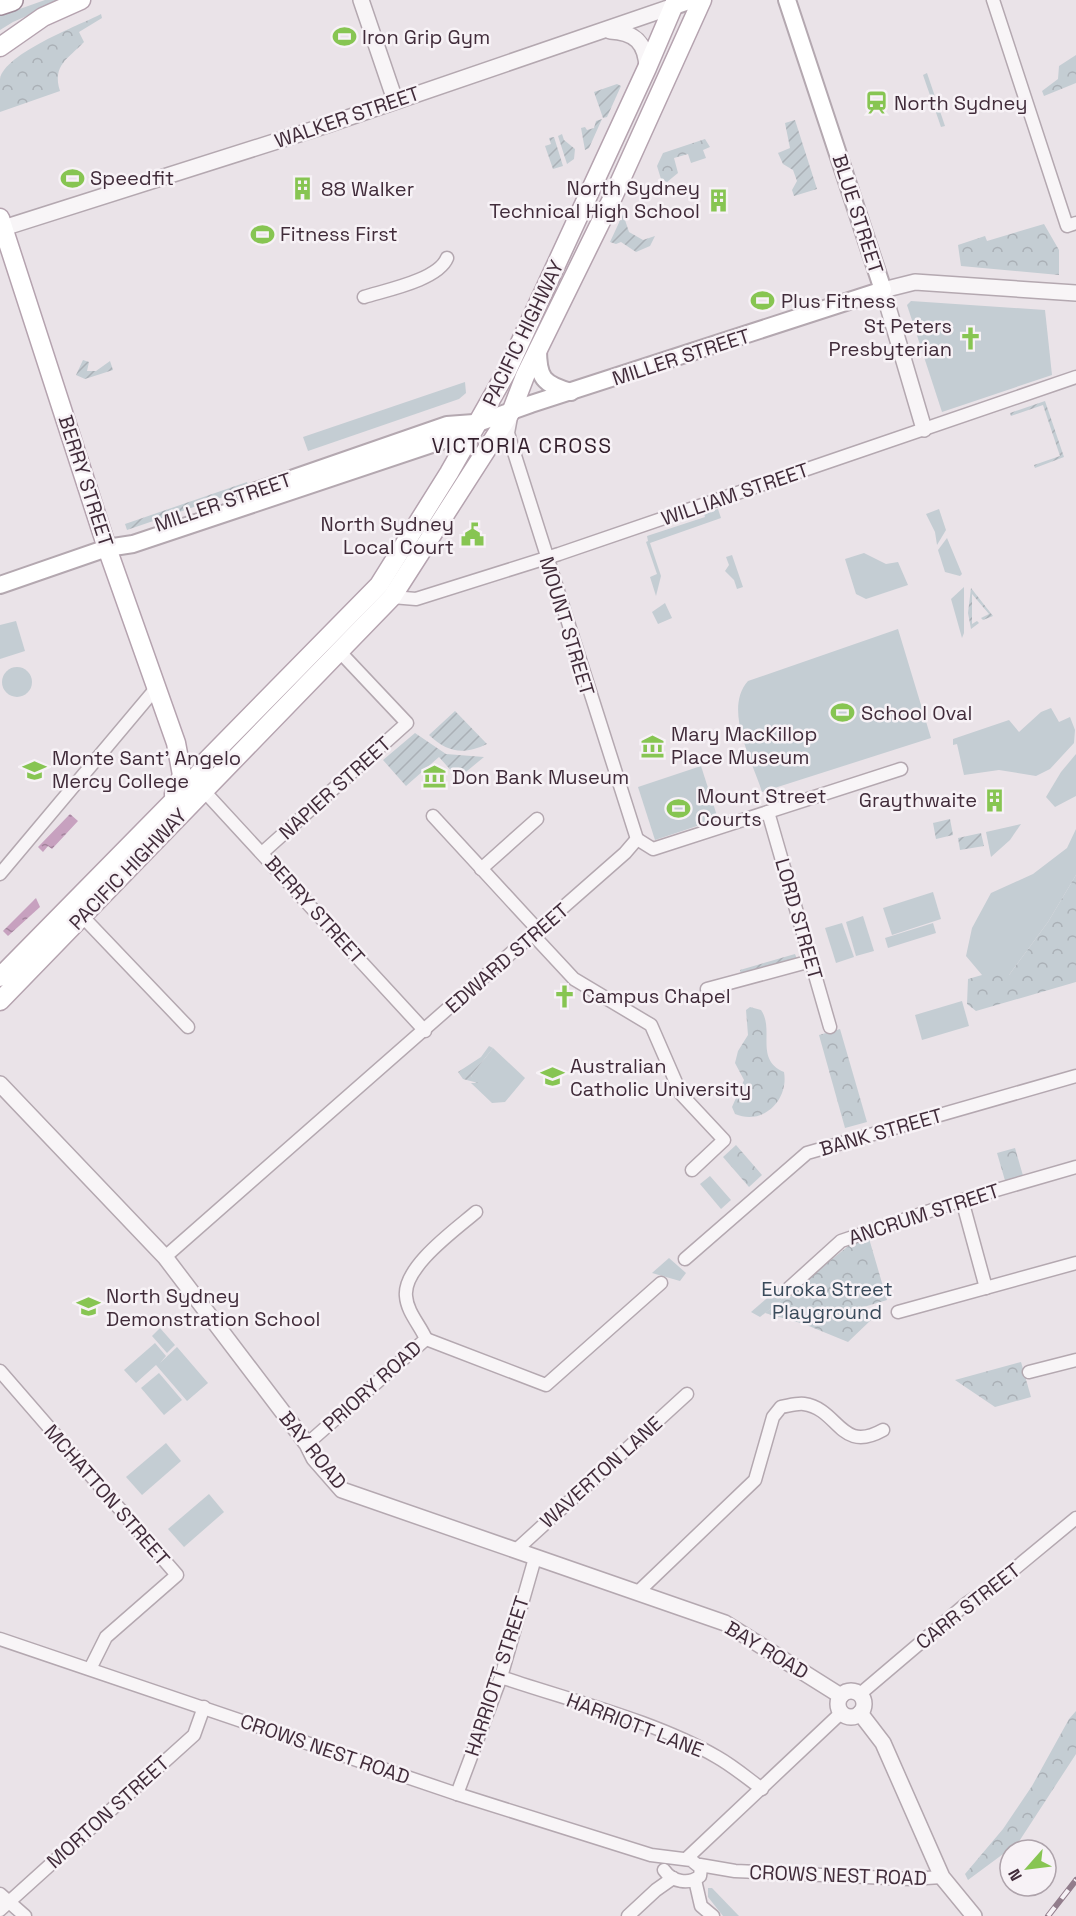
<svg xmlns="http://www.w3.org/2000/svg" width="1076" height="1916" viewBox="0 0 1076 1916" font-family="'Space Grotesk',sans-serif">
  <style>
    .grass { fill: #c4cdd3 }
    .forest { fill: url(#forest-crowns) }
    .garden { fill: url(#garden-furrows) }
    .water { fill: url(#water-ripples) }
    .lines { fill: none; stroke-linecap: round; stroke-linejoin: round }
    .minor-casing { stroke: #b4a8b0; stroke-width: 15 }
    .tertiary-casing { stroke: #b4a8b0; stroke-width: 18 }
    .secondary-casing { stroke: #b4a8b0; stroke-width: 20 }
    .primary-casing { stroke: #b5a3af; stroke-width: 21 }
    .motorway-casing { stroke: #9f8b99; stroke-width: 24 }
    .minor { stroke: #f8f5f7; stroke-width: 12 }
    .tertiary { stroke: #f8f5f7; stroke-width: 15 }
    .secondary { stroke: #fff; stroke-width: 16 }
    .primary { stroke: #fff; stroke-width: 18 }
    .motorway { stroke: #fff; stroke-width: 21 }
    .rail-casing { stroke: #927d8c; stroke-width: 6 }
    .rail { stroke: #f7f2f6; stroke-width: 4; stroke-dasharray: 11; stroke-linecap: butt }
    .labels { text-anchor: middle; stroke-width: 5; stroke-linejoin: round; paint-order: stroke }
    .poi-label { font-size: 20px; fill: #412c3a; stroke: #f7f2f6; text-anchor: start }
    .street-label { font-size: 20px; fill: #412c3a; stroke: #f7f2f6 }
    .park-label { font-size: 20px; fill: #3a4b5b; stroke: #f7f2f6 }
    .neighbourhood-label { font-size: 21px; letter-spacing: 1.5px; fill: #321e2b; stroke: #f7f2f6 }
  </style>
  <defs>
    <pattern id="forest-crowns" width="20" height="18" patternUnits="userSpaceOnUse" patternTransform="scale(1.5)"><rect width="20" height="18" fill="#c4cdd3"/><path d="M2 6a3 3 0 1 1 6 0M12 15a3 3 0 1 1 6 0" fill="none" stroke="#aab0b6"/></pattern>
    <pattern id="garden-furrows" width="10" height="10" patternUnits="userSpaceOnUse" patternTransform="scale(1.5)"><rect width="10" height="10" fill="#c4cdd3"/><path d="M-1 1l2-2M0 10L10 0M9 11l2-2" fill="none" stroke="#aab0b6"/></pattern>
    <pattern id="water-ripples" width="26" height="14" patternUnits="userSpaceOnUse" patternTransform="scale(1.5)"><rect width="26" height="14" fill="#c7a1bf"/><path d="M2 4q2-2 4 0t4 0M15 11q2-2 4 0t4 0" fill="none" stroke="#a3839c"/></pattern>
  </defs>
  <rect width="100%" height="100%" fill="#eae3e8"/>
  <g class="grass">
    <polygon points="45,0 63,0 13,22 0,30 0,16"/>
    <polygon points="927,73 945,126 941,127 923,75"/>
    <polygon points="911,301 1045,310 1052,375 942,412 907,305"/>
    <polygon points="465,382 466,393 459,399 308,451 303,437"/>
    <polygon points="718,509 721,518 650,543 661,576 656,596 650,577 657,574 646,542 648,541 647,536 705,517 704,513"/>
    <polygon points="939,509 946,530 937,545 935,532 926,514"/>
    <polygon points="947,538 962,574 960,576 945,572 938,550"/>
    <polygon points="864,553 886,564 898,562 908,585 866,599 856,594 845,559"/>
    <polygon points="732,555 743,587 737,589 734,580 725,571 729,565 726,557"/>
    <polygon points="964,587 964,633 962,638 951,599"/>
    <polygon points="665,603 672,618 658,624 652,612"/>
    <polygon points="16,621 25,651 0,659 0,625"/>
    <path d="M898,629L931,738L762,792C752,760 723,709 748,681Z"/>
    <circle cx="17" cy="682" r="15"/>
    <polygon points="1051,708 1059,722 1070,717 1075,730 1074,743 1050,769 1036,776 999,770 964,775 957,744 953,745 953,739 1009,720 1019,732 1041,712"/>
    <polygon points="1076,754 1076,796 1055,807 1046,797 1061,772"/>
    <polygon points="701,766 718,819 655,840 638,787"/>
    <polygon points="1021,824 1010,840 991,857 986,832"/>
    <polygon points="1076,829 1076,875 1048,922 1009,975 982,975 966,956 972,928 991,893 1033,874 1067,848"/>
    <polygon points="933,892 941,919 892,935 883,908"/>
    <polygon points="863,916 874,951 856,956 846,922"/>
    <polygon points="842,923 854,957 836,963 825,928"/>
    <polygon points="933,923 936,933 888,948 885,938"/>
    <polygon points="962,1001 969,1026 922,1040 915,1015"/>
    <polygon points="493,1048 525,1078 505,1102 492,1103 471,1083 476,1083 471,1076"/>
    <polygon points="710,1176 731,1200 721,1209 700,1184"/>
    <polygon points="669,1258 686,1273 680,1281 652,1273"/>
    <polygon points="783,1284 790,1293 760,1317 751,1312"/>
    <polygon points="160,1328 175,1345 167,1353 152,1336"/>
    <polygon points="155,1343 166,1356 160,1363 177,1347 208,1383 187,1401 156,1365 136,1383 124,1370"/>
    <polygon points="159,1373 182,1400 164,1415 141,1388"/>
    <polygon points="166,1443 181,1461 142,1495 126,1477"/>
    <polygon points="209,1494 224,1512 184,1547 168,1529"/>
    <polygon points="708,1888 712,1888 739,1916 723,1916 708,1897"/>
  </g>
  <g class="forest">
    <path d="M101,14L102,18L79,32L84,42C68,59 52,65 60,91L0,112C0,102 0,89 0,79C5,53 78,26 101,14Z"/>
    <polygon points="1076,55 1076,83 1044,96 1042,91 1058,79 1059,66"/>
    <polygon points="705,139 710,147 703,150 706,158 691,163 688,154 674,158 678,173 667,182 661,179 657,166 663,153"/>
    <polygon points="1044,224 1059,250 1059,275 961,266 958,245 985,236 987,241"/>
    <polygon points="1076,875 1076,982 976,1011 967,1004 968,979 982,975 1009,975 1048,922"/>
    <path d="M750,1007L761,1010C775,1030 754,1059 784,1072C789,1100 763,1126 735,1114L732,1107L744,1080L735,1063L738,1051L748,1035L746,1010Z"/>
    <polygon points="840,1029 867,1122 845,1128 819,1035"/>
    <polygon points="736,1145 762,1175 749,1187 723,1157"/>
    <polygon points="1015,1148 1024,1179 1006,1184 997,1153"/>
    <polygon points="868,1235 887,1300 857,1309 871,1320 848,1342 804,1324 765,1313 857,1239"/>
    <polygon points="1021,1362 1031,1397 995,1407 955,1380"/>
    <polygon points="1076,1711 1076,1754 1018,1843 968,1880 965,1874 1003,1829 1032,1786 1069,1719"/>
  </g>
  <g class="garden">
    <polygon points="617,84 621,86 607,117 603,118 594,92"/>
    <polygon points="602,119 589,148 585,150 581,128 585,127 587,130 594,128 596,121"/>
    <polygon points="795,120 817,189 794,196 792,190 797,181 793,170 783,164 778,153 790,148 785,123"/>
    <polygon points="562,134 564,140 575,149 574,159 567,164 558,136"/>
    <polygon points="554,137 563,166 553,169 545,146 551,144 549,138"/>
    <polygon points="623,214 629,232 643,240 655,236 650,246 636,252 621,242 616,244 610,242"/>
    <polygon points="83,360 89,362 87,371 96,371 110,361 113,370 85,379 76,375"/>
    <polygon points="1045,401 1064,457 1035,468 1034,465 1060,456 1043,405 1011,416 1010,413"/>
    <polygon points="247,482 249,488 127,530 125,524"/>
    <polygon points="971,588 993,616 983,620 981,618 989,614 972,594 972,624 977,621 979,623 971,629 968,613"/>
    <path d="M455,711L487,744C464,755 448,753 429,735Z"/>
    <polygon points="415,733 446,754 484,757 461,776 456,772 454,774 439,757 406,786 383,760"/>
    <polygon points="950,819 953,835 936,839 933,823"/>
    <polygon points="981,833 984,846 960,850 958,838"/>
    <polygon points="795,954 797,959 741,975 740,970"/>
    <polygon points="489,1046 493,1048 471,1076 478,1083 463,1079 458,1072 481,1057"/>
  </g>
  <g class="water">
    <polygon points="70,814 78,821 52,849 48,846 43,852 38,847"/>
    <polygon points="36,898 40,907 8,936 3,931"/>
  </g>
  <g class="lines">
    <defs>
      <g id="minor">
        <polyline points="993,0 1067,226 1076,223"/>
        <path d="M364,297C386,290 438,280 447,258"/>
        <polyline points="511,417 508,433 511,443 637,839"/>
        <polyline points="392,597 416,599 559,554 1076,377"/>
        <polyline points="204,791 425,1031"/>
        <polyline points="768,812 830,1027"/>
        <polyline points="433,816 539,931"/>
        <polyline points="637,839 653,849 901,769"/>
        <polyline points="262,853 407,723 340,652"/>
        <polyline points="481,869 537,819"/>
        <polyline points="0,874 157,687"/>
        <polyline points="82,916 188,1027"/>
        <polyline points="534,936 574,979 651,1025 681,1094 724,1140 692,1170"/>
        <polyline points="707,989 811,961"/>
        <polyline points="962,1200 986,1288"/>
        <polyline points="165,1257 625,853 637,839"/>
        <polyline points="685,1259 807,1153 1076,1076"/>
        <polyline points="788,1289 841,1241 962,1200 1076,1167"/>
        <polyline points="898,1312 1076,1263"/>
        <polyline points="426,1339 546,1385 661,1283"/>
        <polyline points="0,1371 177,1575 106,1637 90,1669"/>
        <polyline points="1029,1372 1076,1360"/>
        <path d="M307,1444L426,1339C420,1325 407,1312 406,1296C403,1267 455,1230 476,1212"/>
        <polyline points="515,1551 687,1394"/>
        <path d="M638,1592L755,1480L773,1417L781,1407C788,1406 797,1403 804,1404C839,1409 840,1454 883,1430"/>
        <path d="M0,1639L457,1794L651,1855L691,1860L701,1868L700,1876C689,1885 672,1882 664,1870"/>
        <path d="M501,1677C568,1700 656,1721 717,1757C733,1766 747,1778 762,1789"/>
        <polyline points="860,1694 966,1604 1001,1580 1076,1518"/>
        <polyline points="457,1794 501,1677 535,1558"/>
        <polyline points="686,1859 842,1712"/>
        <polyline points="700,1865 735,1871 910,1879 942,1877"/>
        <polyline points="695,1880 701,1906 713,1916"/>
        <polyline points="0,1894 25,1916"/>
        <polyline points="0,1910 194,1735 204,1707"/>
        <polyline points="628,1916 656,1890 673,1878"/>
      </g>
      <g id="tertiary">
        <polyline points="361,0 395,100"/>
        <path d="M610,31C635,32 646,43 647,68"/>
        <polyline points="0,229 318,128 674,6"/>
        <polyline points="924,429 883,290 915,282 1076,293"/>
        <polyline points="0,1084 165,1257 307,1444 314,1458 342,1490 725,1623 841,1696"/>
        <circle cx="851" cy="1704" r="13"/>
        <polyline points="860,1713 883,1743 942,1877 974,1916"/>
      </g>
      <g id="secondary">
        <polyline points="674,6 692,0"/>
        <path d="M538,349C538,378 543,384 571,392"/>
        <polyline points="245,495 447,425 474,423"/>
        <polyline points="0,585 107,548 133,544 453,437 478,423 531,404 883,290 787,0"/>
      </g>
      <g id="primary">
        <polyline points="0,47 43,17 81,0"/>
        <polyline points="0,218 107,548 176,743 182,775 174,794"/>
        <polyline points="0,977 183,791 202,770 206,761 379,585 449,473 507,371 647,68 676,0"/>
        <polyline points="0,1001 392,597 512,410 525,376 612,199 702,0"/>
      </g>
      <polyline id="motorway" points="0,4 12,0"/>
    </defs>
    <use href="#minor" class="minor-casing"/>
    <use href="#tertiary" class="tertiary-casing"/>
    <use href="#secondary" class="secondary-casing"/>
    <use href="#primary" class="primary-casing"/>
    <use href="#motorway" class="motorway-casing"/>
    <use href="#minor" class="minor"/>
    <use href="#tertiary" class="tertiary"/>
    <use href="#secondary" class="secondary"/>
    <use href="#primary" class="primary"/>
    <use href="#motorway" class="motorway"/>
    <defs>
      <polyline id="rail" points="1048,1916 1076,1880"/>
    </defs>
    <use href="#rail" class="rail-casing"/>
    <use href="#rail" class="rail"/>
  </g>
  <defs>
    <symbol id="stadium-bare" viewBox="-9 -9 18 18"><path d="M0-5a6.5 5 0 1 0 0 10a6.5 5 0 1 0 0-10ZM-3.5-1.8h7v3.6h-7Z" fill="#87c552" stroke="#f7f2f6" stroke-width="2.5" paint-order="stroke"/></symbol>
    <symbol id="station-bare" viewBox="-9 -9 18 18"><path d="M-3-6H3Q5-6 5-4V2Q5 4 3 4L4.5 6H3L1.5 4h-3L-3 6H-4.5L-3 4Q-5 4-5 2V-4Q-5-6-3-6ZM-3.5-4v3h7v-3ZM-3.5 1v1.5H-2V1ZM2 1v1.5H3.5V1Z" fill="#87c552" stroke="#f7f2f6" stroke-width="2.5" paint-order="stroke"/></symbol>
    <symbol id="building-bare" viewBox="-9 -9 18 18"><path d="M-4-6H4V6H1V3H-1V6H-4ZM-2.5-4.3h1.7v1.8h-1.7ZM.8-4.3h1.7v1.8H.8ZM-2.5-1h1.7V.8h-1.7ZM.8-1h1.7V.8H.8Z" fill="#87c552" stroke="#f7f2f6" stroke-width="2.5" paint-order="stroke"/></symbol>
    <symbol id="church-bare" viewBox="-9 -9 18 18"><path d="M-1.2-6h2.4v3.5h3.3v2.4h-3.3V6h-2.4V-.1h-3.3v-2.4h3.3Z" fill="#87c552" stroke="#f7f2f6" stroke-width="2.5" paint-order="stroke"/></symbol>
    <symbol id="civic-bare" viewBox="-9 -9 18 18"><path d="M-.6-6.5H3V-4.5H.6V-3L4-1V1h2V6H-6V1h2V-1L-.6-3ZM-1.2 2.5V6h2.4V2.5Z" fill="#87c552" stroke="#f7f2f6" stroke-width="2.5" paint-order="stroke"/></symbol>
    <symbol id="museum-bare" viewBox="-9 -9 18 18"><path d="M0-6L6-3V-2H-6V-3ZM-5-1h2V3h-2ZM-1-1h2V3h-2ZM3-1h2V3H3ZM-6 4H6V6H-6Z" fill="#87c552" stroke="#f7f2f6" stroke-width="2.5" paint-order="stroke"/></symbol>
    <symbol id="school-bare" viewBox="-9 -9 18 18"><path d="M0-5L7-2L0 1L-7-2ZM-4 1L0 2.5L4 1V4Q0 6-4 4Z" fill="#87c552" stroke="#f7f2f6" stroke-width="2.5" paint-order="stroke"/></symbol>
    <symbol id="university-bare" viewBox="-9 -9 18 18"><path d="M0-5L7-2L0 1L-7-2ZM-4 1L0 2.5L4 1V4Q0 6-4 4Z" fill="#87c552" stroke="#f7f2f6" stroke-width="2.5" paint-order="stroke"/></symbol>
  </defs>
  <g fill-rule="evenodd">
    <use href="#stadium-bare" x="328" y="20" width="33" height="33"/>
    <use href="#station-bare" x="860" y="86" width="33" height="33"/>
    <use href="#stadium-bare" x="56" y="162" width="33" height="33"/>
    <use href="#building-bare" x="286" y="172" width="33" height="33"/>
    <use href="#building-bare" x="702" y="184" width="33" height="33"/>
    <use href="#stadium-bare" x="246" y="218" width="33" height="33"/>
    <use href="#stadium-bare" x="746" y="284" width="33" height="33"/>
    <use href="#church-bare" x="954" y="322" width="33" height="33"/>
    <use href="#civic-bare" x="456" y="518" width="33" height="33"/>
    <use href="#stadium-bare" x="826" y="696" width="33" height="33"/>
    <use href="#museum-bare" x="636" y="730" width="33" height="33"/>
    <use href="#school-bare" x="18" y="754" width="33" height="33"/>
    <use href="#museum-bare" x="418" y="760" width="33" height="33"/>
    <use href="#building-bare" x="978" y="784" width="33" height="33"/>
    <use href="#stadium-bare" x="662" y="792" width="33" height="33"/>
    <use href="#church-bare" x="548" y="980" width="33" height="33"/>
    <use href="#university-bare" x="536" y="1060" width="33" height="33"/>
    <use href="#school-bare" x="72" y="1290" width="33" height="33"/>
  </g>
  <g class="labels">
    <g class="poi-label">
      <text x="362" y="44">Iron Grip Gym</text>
      <text x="894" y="110">North Sydney</text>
      <text x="90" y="185">Speedfit</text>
      <text x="700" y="195" text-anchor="end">North Sydney<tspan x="700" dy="23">Technical High School</tspan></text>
      <text x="321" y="196">88 Walker</text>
      <text x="280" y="241">Fitness First</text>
      <text x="781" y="308">Plus Fitness</text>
      <text x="952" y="333" text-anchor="end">St Peters<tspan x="952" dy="23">Presbyterian</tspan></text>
      <text x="454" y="531" text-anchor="end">North Sydney<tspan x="454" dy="23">Local Court</tspan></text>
      <text x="861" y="720">School Oval</text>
      <text x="671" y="741">Mary MacKillop<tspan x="671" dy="23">Place Museum</tspan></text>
      <text x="52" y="765">Monte Sant' Angelo<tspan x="52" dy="23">Mercy College</tspan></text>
      <text x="452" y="784">Don Bank Museum</text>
      <text x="697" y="803">Mount Street<tspan x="697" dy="23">Courts</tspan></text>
      <text x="977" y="807" text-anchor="end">Graythwaite</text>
      <text x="582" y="1003">Campus Chapel</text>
      <text x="570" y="1073">Australian<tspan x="570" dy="23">Catholic University</tspan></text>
      <text x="106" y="1303">North Sydney<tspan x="106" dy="23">Demonstration School</tspan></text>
    </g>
    <g class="street-label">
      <text transform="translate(347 117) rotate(-19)" y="7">WALKER STREET</text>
      <text transform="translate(858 214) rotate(72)" y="7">BLUE STREET</text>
      <text transform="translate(523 333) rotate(-64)" y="7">PACIFIC HIGHWAY</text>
      <text transform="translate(681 357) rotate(-18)" y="7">MILLER STREET</text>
      <text transform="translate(86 481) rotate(72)" y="7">BERRY STREET</text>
      <text transform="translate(735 494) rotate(-19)" y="7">WILLIAM STREET</text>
      <text transform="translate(223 502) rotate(-19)" y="7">MILLER STREET</text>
      <text transform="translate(567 626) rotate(73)" y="7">MOUNT STREET</text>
      <text transform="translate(335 788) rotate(-42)" y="7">NAPIER STREET</text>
      <text transform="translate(128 869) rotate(-46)" y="7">PACIFIC HIGHWAY</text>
      <text transform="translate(315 910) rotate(48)" y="7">BERRY STREET</text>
      <text transform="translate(799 919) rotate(74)" y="7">LORD STREET</text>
      <text transform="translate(507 958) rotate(-41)" y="7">EDWARD STREET</text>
      <text transform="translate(881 1132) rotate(-16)" y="7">BANK STREET</text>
      <text transform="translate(924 1214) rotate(-18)" y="7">ANCRUM STREET</text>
      <text transform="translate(372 1386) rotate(-42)" y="7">PRIORY ROAD</text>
      <text transform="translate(313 1450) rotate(51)" y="7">BAY ROAD</text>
      <text transform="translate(601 1472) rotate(-42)" y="7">WAVERTON LANE</text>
      <text transform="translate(107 1495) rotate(49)" y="7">MCHATTON STREET</text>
      <text transform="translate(968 1606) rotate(-38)" y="7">CARR STREET</text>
      <text transform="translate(767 1650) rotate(31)" y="7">BAY ROAD</text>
      <text transform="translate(497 1676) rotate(-72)" y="7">HARRIOTT STREET</text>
      <text transform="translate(635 1725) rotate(21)" y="7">HARRIOTT LANE</text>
      <text transform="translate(325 1749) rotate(19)" y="7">CROWS NEST ROAD</text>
      <text transform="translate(108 1812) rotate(-42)" y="7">MORTON STREET</text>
      <text transform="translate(838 1875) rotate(2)" y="7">CROWS NEST ROAD</text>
    </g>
    <g class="park-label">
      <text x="827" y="1296">Euroka Street<tspan x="827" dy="23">Playground</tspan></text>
    </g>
    <g class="neighbourhood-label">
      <text x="522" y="453">VICTORIA CROSS</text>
    </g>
  </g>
  <g transform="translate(1028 1868) rotate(242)"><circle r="28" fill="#f7f2f6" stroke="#aea3ab" stroke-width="1.5"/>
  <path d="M0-4.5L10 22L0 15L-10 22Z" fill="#87c552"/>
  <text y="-9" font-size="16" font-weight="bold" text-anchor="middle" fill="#412c3a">N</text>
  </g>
</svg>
